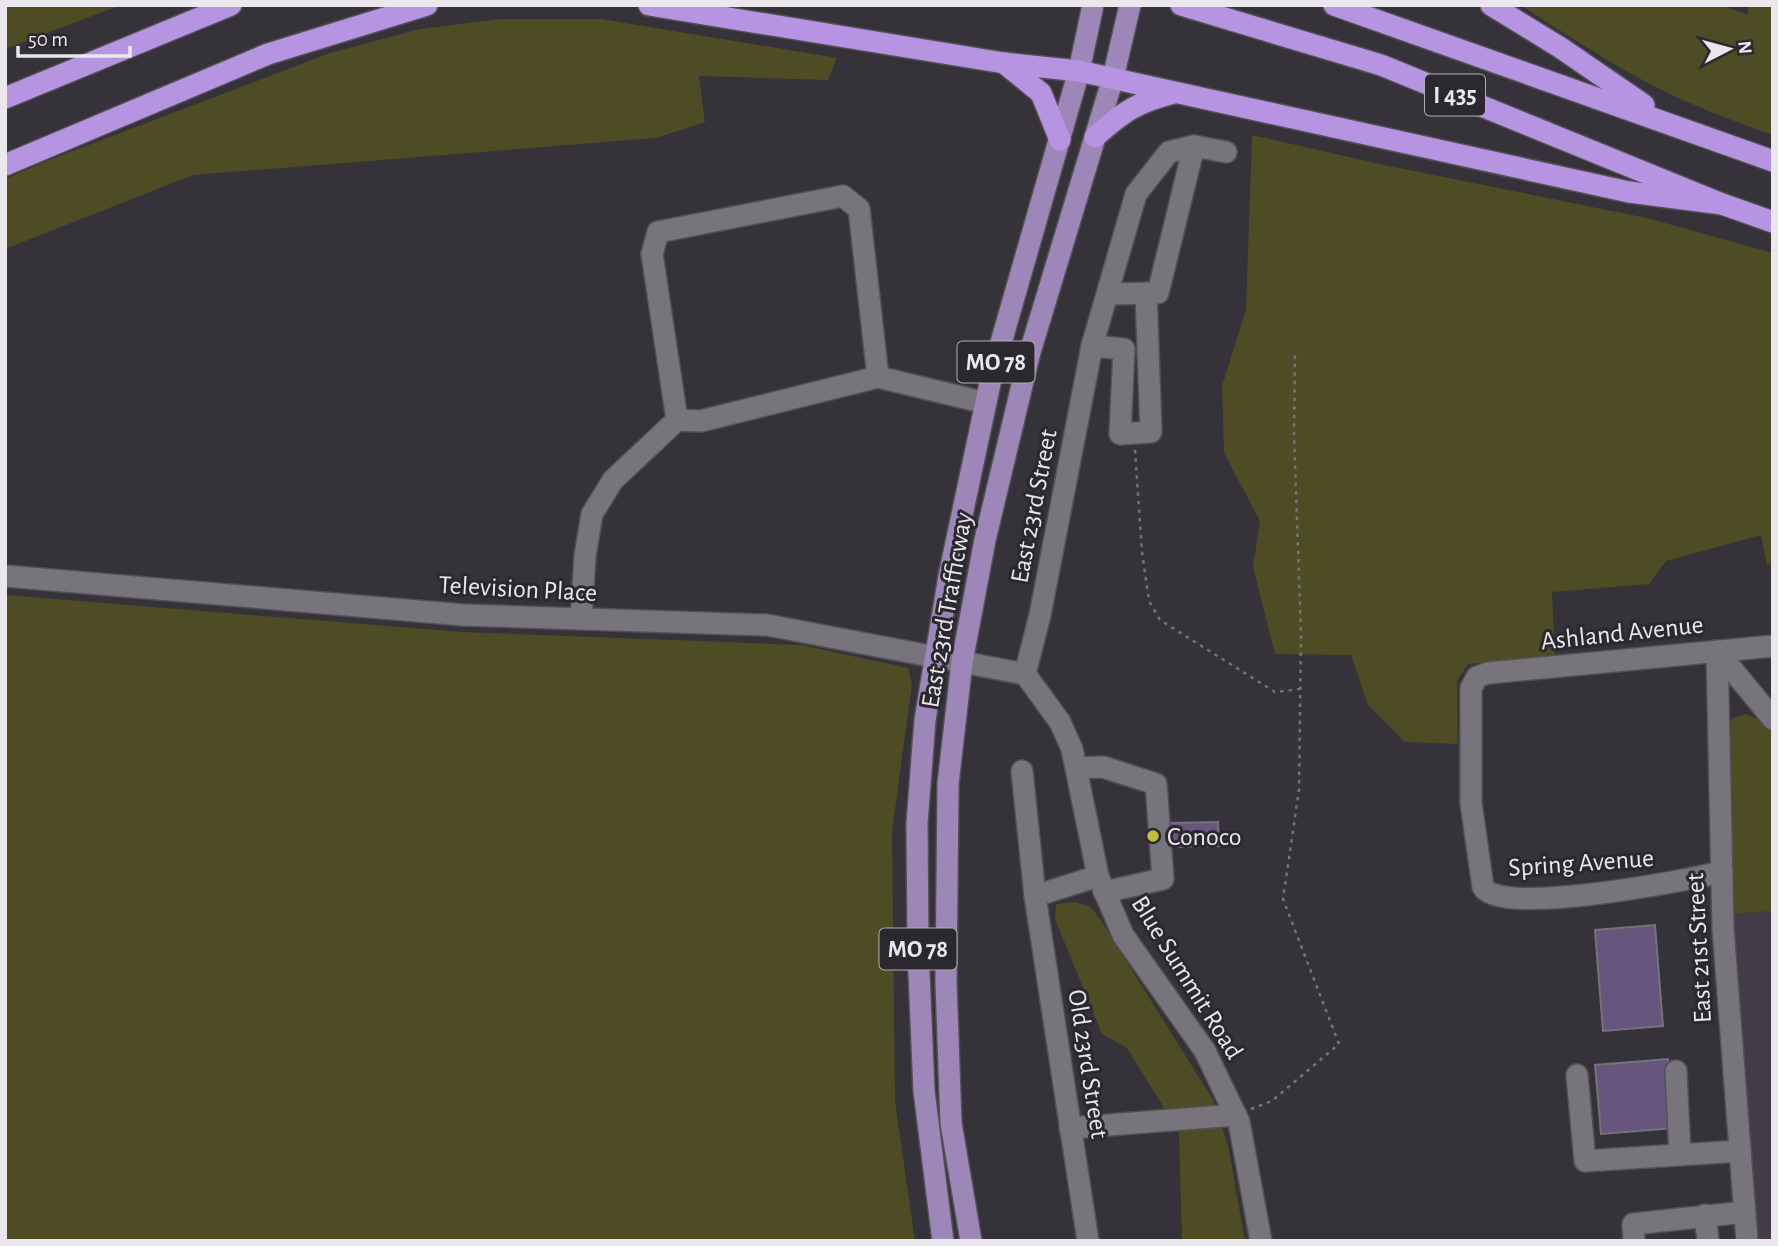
<svg xmlns="http://www.w3.org/2000/svg" width="1778" height="1246" viewBox="0 0 1778 1246" font-family="'Alegreya Sans',sans-serif">
  <style>
    .built { fill: #413c48 }
    .green { fill: #4d4c25 }
    .building { fill: #66557d; stroke: #75727a; stroke-width: 2 }
    .lines { fill: none; stroke-linecap: round; stroke-linejoin: round }
    .minor-casing { stroke: #525055; stroke-width: 24 }
    .major-casing { stroke: #525055; stroke-width: 24 }
    .highway-casing { stroke: #525055; stroke-width: 24 }
    .path { stroke: #757378; stroke-width: 2.5; stroke-dasharray: 3.5 5; stroke-linecap: butt }
    .minor { stroke: #77747c; stroke-width: 21 }
    .major { stroke: #9d87b9; stroke-width: 21 }
    .highway { stroke: #b694e2; stroke-width: 21 }
    .poi-dot { fill: #c1be40; stroke: #2b282f; stroke-width: 2.5 }
    .labels { text-anchor: middle; stroke-width: 6; stroke-linejoin: round; paint-order: stroke }
    .shield { fill: #2b282f; stroke: #b1aeb3; stroke-width: 2 }
    .shield-label { font-size: 24px; font-weight: bold; fill: #eae8ec }
    .street-label { font-size: 26px; fill: #eae8ec; stroke: #2b282f }
    .poi-label { font-size: 26px; fill: #eae8ec; stroke: #2b282f; text-anchor: start }
  </style>
  <rect width="100%" height="100%" fill="#353239"/>
  <polygon class="built" points="1773,911 1773,1241 1758,1241 1732,914"/>
  <g class="green">
    <polygon points="5,5 121,5 5,49"/>
    <path d="M1520,5H1720L1748,15V5H1773V135C1734,121 1695,107 1658,88C1610,64 1566,34 1520,5Z"/>
    <polygon points="500,19 601,19 837,58 828,80 699,76 705,122 656,138 193,175 5,249 5,179 44,162 330,53 420,29"/>
    <polygon points="1252,135 1384,165 1647,218 1773,253 1773,564 1767,565 1761,535 1666,561 1649,584 1552,592 1555,657 1468,664 1457,681 1458,744 1405,742 1368,705 1351,655 1275,654 1253,567 1260,521 1224,453 1222,386 1246,310"/>
    <polygon points="5,595 462,632 801,645 908,668 912,684 892,831 895,1101 915,1241 5,1241"/>
    <polygon points="1746,714 1764,722 1773,733 1773,911 1732,914 1726,729 1733,718"/>
    <polygon points="1076,902 1091,907 1102,922 1213,1100 1228,1145 1245,1241 1182,1241 1179,1132 1127,1048 1102,1034 1055,919 1056,904"/>
  </g>
  <g class="building">
    <polygon points="1218,822 1219,846 1168,847 1168,823"/>
    <polygon points="1655,925 1663,1026 1603,1031 1595,930"/>
    <polygon points="1668,1059 1674,1128 1601,1134 1595,1065"/>
  </g>
  <g class="lines">
    <defs>
      <g id="minor">
        <polyline points="1108,294 1158,293 1194,146"/>
        <polyline points="1092,346 1124,349 1120,434 1151,432 1146,293"/>
        <polyline points="878,377 701,421 677,420 652,254 658,232 843,196 859,209 878,377 986,403"/>
        <polyline points="5,576 464,615 767,625 1025,674"/>
        <polyline points="581,619 585,556 592,514 613,480 677,420"/>
        <polyline points="1717,651 1723,928 1747,1241"/>
        <polyline points="1717,651 1773,719"/>
        <polyline points="1025,674 1060,722 1072,749 1098,876 1123,935 1205,1051 1239,1122 1261,1241"/>
        <polyline points="1025,674 1040,615 1092,346 1136,194 1169,152 1194,146 1226,152"/>
        <polyline points="1077,768 1103,767 1156,784 1163,879 1104,892"/>
        <polyline points="1022,771 1035,896 1088,1241"/>
        <path d="M1722,872C1687,880 1500,917 1483,887L1471,803V688L1477,677L1488,673L1773,646"/>
        <polyline points="1035,896 1098,876"/>
        <polyline points="1676,1071 1680,1155"/>
        <polyline points="1577,1075 1585,1161 1740,1151"/>
        <polyline points="1070,1128 1236,1115"/>
        <polyline points="1705,1215 1708,1241"/>
        <polyline points="1634,1241 1633,1224 1745,1212"/>
      </g>
      <g id="major">
        <polyline points="943,1241 924,1091 918,949 917,823 925,720 949,576 992,374 1079,71 1093,5"/>
        <polyline points="971,1241 951,1123 946,982 948,784 962,662 985,540 1030,352 1113,78 1130,5"/>
      </g>
      <g id="highway">
        <polyline points="649,5 1004,63 1079,71 1629,192 1722,204"/>
        <polyline points="1181,5 1381,65 1722,204 1773,222"/>
        <polyline points="1334,5 1773,161"/>
        <polyline points="1491,5 1561,48 1644,105"/>
        <polyline points="1004,63 1041,93 1060,140"/>
        <polyline points="5,98 231,5"/>
        <path d="M1095,137C1123,112 1137,102 1174,93"/>
        <polyline points="5,165 268,54 427,5"/>
      </g>
    </defs>
    <use href="#minor" class="minor-casing"/>
    <use href="#major" class="major-casing"/>
    <use href="#highway" class="highway-casing"/>
    <g class="path">
      <polyline points="1135,450 1142,552 1149,601 1160,620 1275,692 1300,689"/>
      <polyline points="1251,1109 1272,1101 1339,1044 1283,899 1299,790 1301,634 1294,435 1295,351"/>
    </g>
    <use href="#minor" class="minor"/>
    <use href="#major" class="major"/>
    <use href="#highway" class="highway"/>
  </g>
  <circle class="poi-dot" cx="1153" cy="836" r="7"/>
  <g class="labels">
    <g class="shield">
      <rect x="1425" y="74.5" width="60" height="41" rx="5"/>
      <rect x="957.5" y="341.5" width="77" height="41" rx="5"/>
      <rect x="879.5" y="928.5" width="77" height="41" rx="5"/>
    </g>
    <g class="shield-label">
      <text x="1455" y="103">I 435</text>
      <text x="996" y="370">MO 78</text>
      <text x="918" y="957">MO 78</text>
    </g>
    <g class="street-label">
      <text transform="translate(1033 506) rotate(-79)" y="9">East 23rd Street</text>
      <text transform="translate(518 588) rotate(3)" y="9">Television Place</text>
      <text transform="translate(946 610) rotate(-80)" y="9">East 23rd Trafficway</text>
      <text transform="translate(1622 632) rotate(-6)" y="9">Ashland Avenue</text>
      <text transform="translate(1581 862) rotate(-4)" y="9">Spring Avenue</text>
      <text transform="translate(1698 948) rotate(-93)" y="9">East 21st Street</text>
      <text transform="translate(1188 977) rotate(58)" y="9">Blue Summit Road</text>
      <text transform="translate(1089 1064) rotate(81)" y="9">Old 23rd Street</text>
    </g>
    <g class="poi-label">
      <text x="1167" y="845">Conoco</text>
    </g>
  </g>
  <rect width="1778" height="1246" fill="none" stroke="#eae8ec" stroke-width="14"/>
  <g transform="translate(1729 49) rotate(84)" stroke="#2b282f" stroke-width="5" paint-order="stroke">
  <path d="M0-5L12 26L0 18L-12 26Z" fill="#eae8ec"/>
  <text y="-10" font-size="19" font-weight="bold" text-anchor="middle" fill="#eae8ec">N</text>
  </g>
  <path d="M18 46v10h112v-10" fill="none" stroke="#eae8ec" stroke-width="3.5"/>
  <text x="28" y="46" font-size="21" fill="#eae8ec" stroke="#2b282f" stroke-width="5" paint-order="stroke">50 m</text>
</svg>
